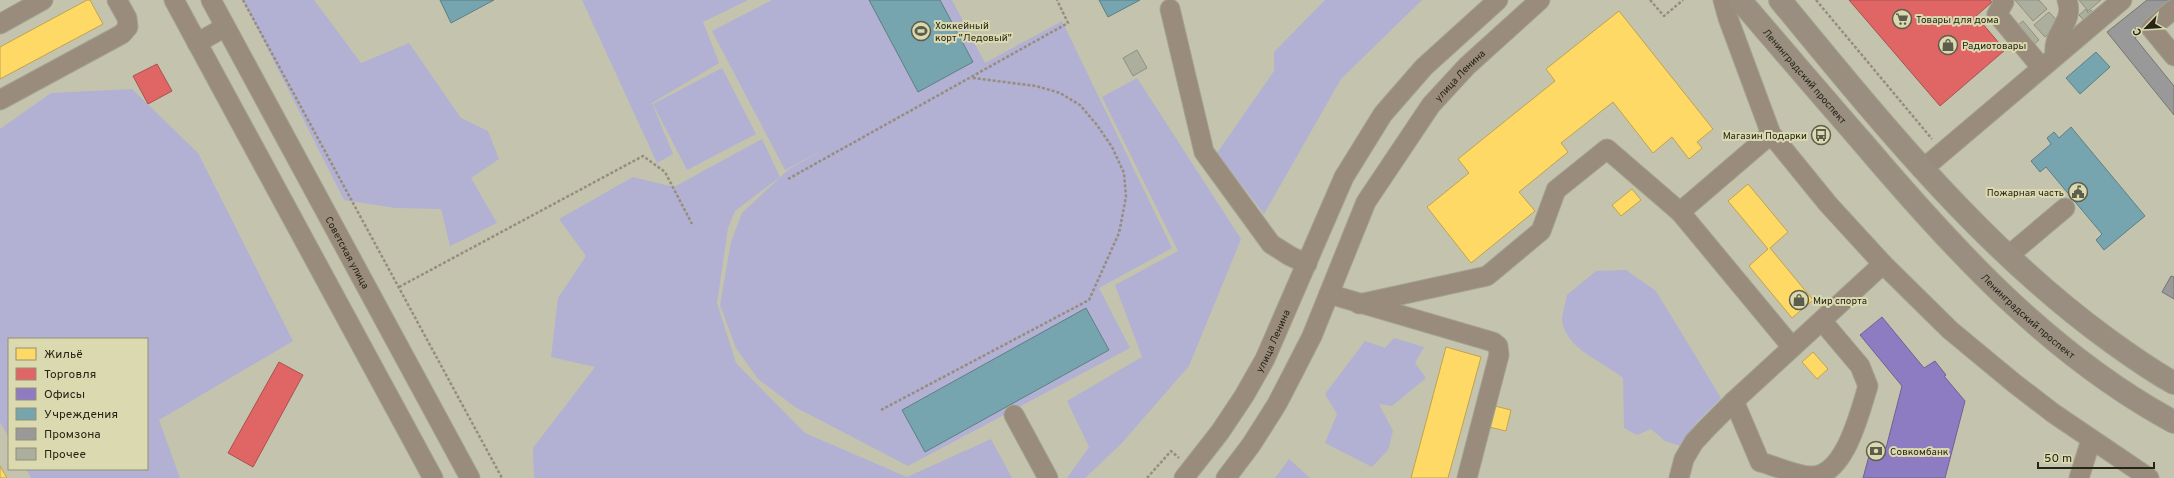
<svg xmlns="http://www.w3.org/2000/svg" width="2174" height="478" viewBox="0 0 2174 478" font-family="Overpass,sans-serif">
  <style>
    .green { fill: #b2b0d3 }
    .homes { fill: #ffd966; stroke: #bea34e }
    .shops { fill: #e06666; stroke: #a8524e }
    .offices { fill: #8e7cc3; stroke: #6f628f }
    .public { fill: #76a5af; stroke: #5e7f81 }
    .industry { fill: #999; stroke: #767672 }
    .building { fill: #acaf9e; stroke: #8f9181 }
    .lines { fill: none; stroke-linecap: round; stroke-linejoin: round }
    .minor-casing { stroke: #a3a391; stroke-width: 21 }
    .major-casing { stroke: #a3a391; stroke-width: 24 }
    .path { stroke: #978d7e; stroke-width: 2.5; stroke-dasharray: 3 2; stroke-linecap: butt }
    .minor { stroke: #9a8c7c; stroke-width: 19 }
    .major { stroke: #998e7f; stroke-width: 22 }
    .labels { text-anchor: middle; stroke-width: 4; stroke-linejoin: round; paint-order: stroke }
    .poi-label { font-size: 10px; fill: #262516; stroke: #dbd9b0; text-anchor: start }
    .street-label { font-size: 10px; fill: #262516; stroke: #dbd9b0 }
  </style>
  <rect width="100%" height="100%" fill="#c4c4ae"/>
  <g class="green">
    <polygon points="243,0 314,0 361,63 409,43 461,118 488,131 499,159 471,178 497,223 450,246 441,209 395,208 344,200"/>
    <polygon points="582,0 748,0 703,22 719,63 652,103 673,154 657,163"/>
    <polygon points="772,0 952,0 985,63 1062,21 1172,248 1099,288 1130,348 908,466 795,407 758,379 736,348 720,305 731,242 742,213 789,169 836,143 785,170 712,31"/>
    <polygon points="1325,0 1422,0 1341,79 1264,214 1217,153 1274,71 1274,52"/>
    <polygon points="722,68 756,134 687,170 653,104"/>
    <polygon points="1137,78 1241,239 1189,366 1121,444 1085,478 1067,478 1089,447 1067,401 1142,357 1115,285 1178,251 1102,97"/>
    <polygon points="132,89 198,153 293,341 159,420 180,478 31,478 26,469 147,469 147,339 9,339 9,438 0,422 0,129 51,93"/>
    <polygon points="762,139 780,177 735,211 728,228 717,303 736,363 805,433 907,477 991,439 1012,478 534,478 533,448 595,367 551,357 558,298 586,256 559,219 633,177 674,187"/>
    <path d="M1626,270L1656,291L1721,398L1696,423L1681,446L1665,441L1651,429L1637,435L1624,428L1623,378C1604,362 1570,351 1563,325C1560,317 1566,303 1567,295L1596,271Z"/>
    <polygon points="1394,338 1424,347 1415,363 1426,378 1392,406 1379,404 1393,431 1388,450 1372,467 1325,443 1337,414 1325,394 1365,341 1385,348"/>
    <polygon points="1289,459 1310,478 1275,478"/>
  </g>
  <g class="homes">
    <polygon points="87,0 90,0 103,24 0,79 0,47"/>
    <polygon points="1619,11 1713,129 1697,142 1702,148 1689,159 1672,137 1653,153 1613,102 1561,143 1568,152 1519,192 1535,211 1471,263 1427,207 1469,173 1458,159 1555,81 1546,69"/>
    <polygon points="1748,184 1788,232 1770,248 1813,300 1792,318 1749,266 1768,249 1728,201"/>
    <polygon points="1632,189 1641,200 1621,216 1612,205"/>
    <polygon points="1446,347 1481,357 1448,478 1411,478"/>
    <polygon points="1813,352 1828,369 1817,379 1802,362"/>
    <polygon points="1495,406 1511,410 1506,431 1489,427"/>
    <polygon points="0,466 7,478 0,478"/>
  </g>
  <g class="shops">
    <polygon points="1849,0 1990,0 1992,2 1976,16 2005,50 1940,106"/>
    <polygon points="157,64 172,91 148,104 133,76"/>
    <polygon points="279,362 303,375 253,467 228,453"/>
  </g>
  <polygon class="offices" points="1882,317 1924,368 1935,361 1946,375 1944,376 1965,401 1945,478 1863,478 1872,445 1886,448 1902,386 1860,335"/>
  <g class="public">
    <polygon points="440,0 494,0 451,23"/>
    <polygon points="869,0 940,0 973,62 918,92"/>
    <polygon points="1099,0 1140,0 1108,17"/>
    <polygon points="2096,52 2110,67 2080,94 2066,78"/>
    <polygon points="2071,127 2145,216 2104,250 2096,240 2102,234 2046,167 2040,172 2031,161 2051,144 2047,138 2054,132 2059,138"/>
    <polygon points="1086,308 1109,350 925,452 902,410"/>
  </g>
  <g class="industry">
    <polygon points="2147,0 2174,0 2149,26 2135,38 2174,86 2174,115 2107,32"/>
    <polygon points="2171,276 2174,277 2174,299 2162,292"/>
  </g>
  <g class="building">
    <polygon points="2015,0 2039,0 2047,9 2033,21"/>
    <polygon points="2079,0 2101,0 2088,11"/>
    <polygon points="2086,9 2088,13 2091,10 2096,16 2087,24 2079,15"/>
    <polygon points="2049,12 2060,24 2045,37 2034,25"/>
    <polygon points="2023,21 2039,40 2029,49 2012,30"/>
    <polygon points="1137,50 1147,68 1133,76 1123,58"/>
  </g>
  <g class="lines">
    <defs>
      <g id="minor">
        <polyline points="174,0 433,478"/>
        <path id="s1" d="M211,0L470,478"/>
        <polyline points="1723,0 1728,18 1771,134 1828,204 1883,264 1950,330 2014,383 2053,413 2149,478"/>
        <polyline points="2002,0 2004,2 1997,14 2041,67"/>
        <polyline points="1170,9 1204,152 1271,244 1290,256 1307,264"/>
        <polyline points="2174,9 2151,28 2174,56"/>
        <polyline points="0,24 43,0"/>
        <polyline points="197,43 225,27"/>
        <path d="M2055,55C2052,31 2075,23 2067,0"/>
        <polyline points="0,100 122,34 128,27 127,18 117,0"/>
        <polyline points="1924,168 2122,0"/>
        <polyline points="1680,212 1792,347"/>
        <polyline points="2008,256 2065,208"/>
        <polyline points="1329,294 1493,342 1498,346 1499,355 1467,478"/>
        <polyline points="1359,304 1487,276 1541,231 1556,190 1607,149 1680,212 1771,134"/>
        <path d="M1734,401L1760,462C1776,466 1794,475 1810,476C1845,478 1860,411 1868,386L1860,366L1822,321"/>
        <polyline points="1014,415 1048,478"/>
        <path id="s2" d="M1184,478L1220,432L1244,396L1265,359L1344,177L1383,114L1424,67L1498,0"/>
        <path id="s3" d="M1226,478L1251,445L1277,404L1292,375L1312,336L1366,202L1431,105L1467,66L1540,0"/>
        <polyline points="1679,478 1684,459 1694,442 1707,428 1734,401 1883,264"/>
        <polyline points="2079,478 2091,440"/>
      </g>
      <g id="major">
        <path id="s4" d="M1740,0C1781,48 1822,96 1864,144C1954,250 2050,355 2174,422"/>
        <path d="M1780,0C1879,120 1979,245 2106,338C2128,354 2150,370 2174,383"/>
      </g>
    </defs>
    <use href="#minor" class="minor-casing"/>
    <use href="#major" class="major-casing"/>
    <g class="path">
      <polyline points="243,0 502,478"/>
      <polyline points="1650,0 1664,16 1683,0"/>
      <polyline points="1816,0 1932,139"/>
      <polyline points="788,179 1068,23 1057,0"/>
      <polyline points="399,287 643,156 665,172 692,224"/>
      <polyline points="881,410 1089,300 1119,233 1126,197 1124,173 1112,147 1097,125 1080,105 1060,93 1036,86 973,78"/>
      <polyline points="1147,478 1171,451 1179,458"/>
    </g>
    <use href="#minor" class="minor"/>
    <use href="#major" class="major"/>
  </g>
  <defs>
    <symbol id="supermarket-ring" viewBox="-11 -11 22 22"><circle r="9.5" fill="#dbd9b0" stroke="#5d5d4b" stroke-width="1.5"/><path d="M-6-5.5h2.5l.6 2H6L4.5 2H-2.5L-4.4-4H-6ZM-1.5 3.2a1.3 1.3 0 1 0 .1 0ZM3 3.2a1.3 1.3 0 1 0 .1 0Z" fill="#5d5d4b"/></symbol>
    <symbol id="stadium-ring" viewBox="-11 -11 22 22"><circle r="9.5" fill="#dbd9b0" stroke="#5d5d4b" stroke-width="1.5"/><path d="M0-5a6.5 5 0 1 0 0 10a6.5 5 0 1 0 0-10ZM-3.5-1.8h7v3.6h-7Z" fill="#5d5d4b"/></symbol>
    <symbol id="shop-ring" viewBox="-11 -11 22 22"><circle r="9.5" fill="#dbd9b0" stroke="#5d5d4b" stroke-width="1.5"/><path d="M-5-2.5h2.3a2.7 3.5 0 0 1 5.4 0H5L5.5 6h-11ZM-1.5-2.5h3a1.5 2.3 0 0 0-3 0Z" fill="#5d5d4b"/></symbol>
    <symbol id="bus-ring" viewBox="-11 -11 22 22"><circle r="9.5" fill="#dbd9b0" stroke="#5d5d4b" stroke-width="1.5"/><path d="M-5-6H5V4H4V6H2V4H-2V6H-4V4H-5ZM-3.5-4V0h7V-4ZM-3.5 1.2v1.5H-2V1.2ZM2 1.2v1.5H3.5V1.2Z" fill="#5d5d4b"/></symbol>
    <symbol id="civic-ring" viewBox="-11 -11 22 22"><circle r="9.5" fill="#dbd9b0" stroke="#5d5d4b" stroke-width="1.5"/><path d="M-.6-6.5H3V-4.5H.6V-3L4-1V1h2V6H-6V1h2V-1L-.6-3ZM-1.2 2.5V6h2.4V2.5Z" fill="#5d5d4b"/></symbol>
    <symbol id="bank-ring" viewBox="-11 -11 22 22"><circle r="9.5" fill="#dbd9b0" stroke="#5d5d4b" stroke-width="1.5"/><path d="M-6-4H6V4H-6ZM0-2.3a2.3 2.3 0 1 0 0 4.6a2.3 2.3 0 1 0 0-4.6Z" fill="#5d5d4b"/></symbol>
  </defs>
  <g fill-rule="evenodd">
    <use href="#supermarket-ring" x="1891" y="8" width="22" height="22"/>
    <use href="#stadium-ring" x="910" y="20" width="22" height="22"/>
    <use href="#shop-ring" x="1937" y="34" width="22" height="22"/>
    <use href="#bus-ring" x="1810" y="124" width="22" height="22"/>
    <use href="#civic-ring" x="2067" y="181" width="22" height="22"/>
    <use href="#shop-ring" x="1788" y="289" width="22" height="22"/>
    <use href="#bank-ring" x="1865" y="440" width="22" height="22"/>
  </g>
  <g class="labels">
    <g class="poi-label">
      <text x="1916" y="23">Товары для дома</text>
      <text x="935" y="29">Хоккейный<tspan x="935" dy="12">корт "Ледовый"</tspan></text>
      <text x="1962" y="49">Радиотовары</text>
      <text x="1807" y="139" text-anchor="end">Магазин Подарки</text>
      <text x="2064" y="196" text-anchor="end">Пожарная часть</text>
      <text x="1813" y="304">Мир спорта</text>
      <text x="1890" y="455">Совкомбанк</text>
    </g>
    <g class="street-label">
      <text dy="4" stroke="none"><textPath href="#s3" startOffset="469">улица Ленина</textPath></text>
      <text dy="4" stroke="none"><textPath href="#s4" startOffset="100">Ленинградский проспект</textPath></text>
      <text dy="4" stroke="none"><textPath href="#s1" startOffset="287">Советская улица</textPath></text>
      <text dy="4" stroke="none"><textPath href="#s4" startOffset="428">Ленинградский проспект</textPath></text>
      <text dy="4" stroke="none"><textPath href="#s2" startOffset="164">улица Ленина</textPath></text>
    </g>
  </g>
  <rect x="8" y="338" width="140" height="132" fill="#dbd9b0" stroke="#939172"/>
  <rect x="16" y="348" width="20" height="12" fill="#ffd966" stroke="#939172"/>
  <text x="44" y="358" font-size="12" fill="#262516">Жильё</text>
  <rect x="16" y="368" width="20" height="12" fill="#e06666" stroke="#939172"/>
  <text x="44" y="378" font-size="12" fill="#262516">Торговля</text>
  <rect x="16" y="388" width="20" height="12" fill="#8e7cc3" stroke="#939172"/>
  <text x="44" y="398" font-size="12" fill="#262516">Офисы</text>
  <rect x="16" y="408" width="20" height="12" fill="#76a5af" stroke="#939172"/>
  <text x="44" y="418" font-size="12" fill="#262516">Учреждения</text>
  <rect x="16" y="428" width="20" height="12" fill="#999999" stroke="#939172"/>
  <text x="44" y="438" font-size="12" fill="#262516">Промзона</text>
  <rect x="16" y="448" width="20" height="12" fill="#acaf9e" stroke="#939172"/>
  <text x="44" y="458" font-size="12" fill="#262516">Прочее</text>
  <g transform="translate(2146 28) rotate(245)" stroke="#dbd9b0" stroke-width="3" paint-order="stroke">
  <path d="M0-3L7 15L0 10L-7 15Z" fill="#262516"/>
  <text y="-6" font-size="11" font-weight="bold" text-anchor="middle" fill="#262516">С</text>
  </g>
  <path d="M2038 462v6h116v-6" fill="none" stroke="#262516" stroke-width="2"/>
  <text x="2044" y="462" font-size="12" fill="#262516" stroke="#dbd9b0" stroke-width="3" paint-order="stroke">50 m</text>
</svg>
